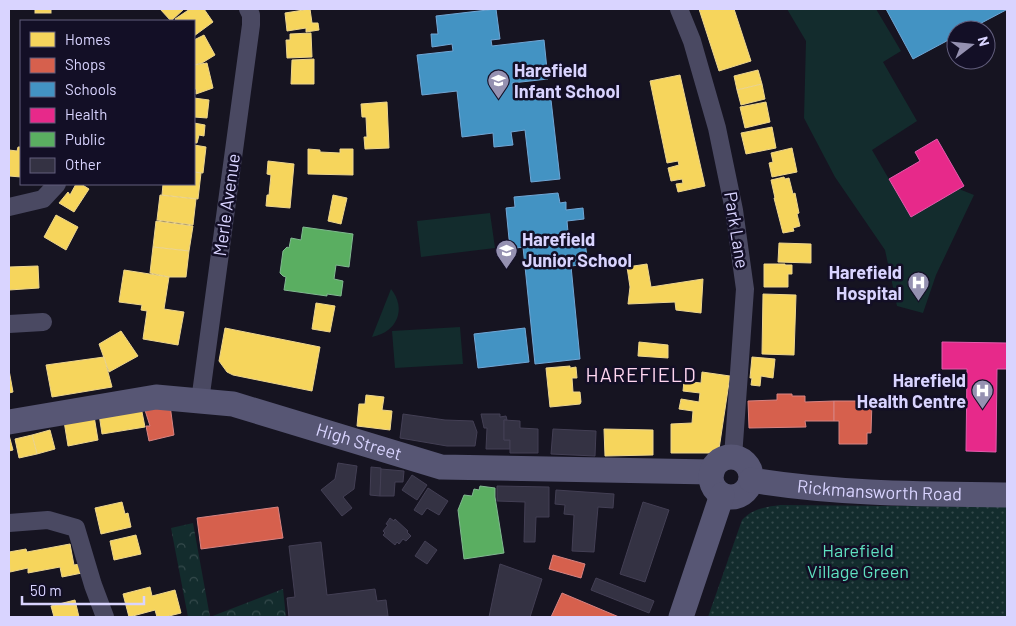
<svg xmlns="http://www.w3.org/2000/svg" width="1016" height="626" viewBox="0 0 1016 626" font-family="Barlow,sans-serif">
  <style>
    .grass { fill: #132c2d }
    .forest { fill: url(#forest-crowns) }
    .park { fill: url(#park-dots) }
    .homes { fill: #f6d55c; stroke: #edd58d }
    .shops { fill: #d6604d; stroke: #d78382 }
    .schools { fill: #4393c3; stroke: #70a6d5 }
    .health { fill: #e7298a; stroke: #e35cad }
    .public { fill: #5aae61; stroke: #80b990 }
    .building { fill: #343243; stroke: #433f54 }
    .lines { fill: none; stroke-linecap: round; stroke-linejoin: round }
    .street { stroke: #4a4962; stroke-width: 18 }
    .secondary { stroke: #575674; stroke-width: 25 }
    .labels { text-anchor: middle; stroke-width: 5; stroke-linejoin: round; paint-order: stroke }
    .poi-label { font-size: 18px; font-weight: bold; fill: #d9d4ff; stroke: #130f26; text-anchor: start }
    .street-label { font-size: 18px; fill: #d9d4ff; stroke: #130f26 }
    .park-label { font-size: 18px; fill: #5fe0c0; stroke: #130f26 }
    .quarter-label { font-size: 20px; letter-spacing: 1px; fill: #ffd6f0; stroke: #130f26 }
  </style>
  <defs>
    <pattern id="forest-crowns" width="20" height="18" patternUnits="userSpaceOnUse" patternTransform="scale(1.25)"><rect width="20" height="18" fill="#132c2d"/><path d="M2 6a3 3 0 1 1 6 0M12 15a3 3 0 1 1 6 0" fill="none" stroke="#354a4c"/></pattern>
    <pattern id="park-dots" width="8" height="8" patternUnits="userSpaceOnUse" patternTransform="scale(1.25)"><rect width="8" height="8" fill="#132c2d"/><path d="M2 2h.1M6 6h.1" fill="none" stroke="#354a4c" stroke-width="1.8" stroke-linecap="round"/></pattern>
  </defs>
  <rect width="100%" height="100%" fill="#161421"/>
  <g class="grass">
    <polygon points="787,9 876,9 901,51 883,62 917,121 872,150 911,217 959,189 974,195 936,275 923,313 897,306 885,250 835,177 804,118 806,41"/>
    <polygon points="490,213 495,248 421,257 417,221"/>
    <path d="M391,289C407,309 397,332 372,337Z"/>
    <polygon points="460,327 463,364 395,368 392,331"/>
  </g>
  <polygon class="forest" points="193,523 210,617 283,589 286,617 188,617 171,528"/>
  <path class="park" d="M780,505L1007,507V617H708L742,520C752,509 765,507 780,505Z"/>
  <g class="homes">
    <rect x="35" y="9" width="16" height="4"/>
    <polygon points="160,9 184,9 171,21"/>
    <polygon points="190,9 204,9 213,22 194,36 194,21 177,21 175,19"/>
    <polygon points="310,9 312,23 318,23 319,30 306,32 306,28 287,31 285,13"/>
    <polygon points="699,9 734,9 751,61 719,71"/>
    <polygon points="311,33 312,57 287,58 286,40 290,40 290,34"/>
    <polygon points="204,35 215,55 202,63 194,65 194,40"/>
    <polygon points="314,59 314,84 291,84 292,60"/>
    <polygon points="207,63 213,88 196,94 196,89 194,89 194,65"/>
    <polygon points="758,70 762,84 737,90 734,76"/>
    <polygon points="680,75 705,186 678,192 676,184 683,183 682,179 671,181 668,168 679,165 678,161 667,163 650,81"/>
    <polygon points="762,84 765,99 741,105 737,90"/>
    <polygon points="194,98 209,100 207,118 194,117"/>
    <polygon points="387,102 389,148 365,149 364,137 367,137 366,117 362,117 361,104"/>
    <polygon points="766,102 770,122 745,128 740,107"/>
    <polygon points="194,123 205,125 204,136 199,135 197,143 194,143"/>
    <polygon points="772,127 776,148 746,154 741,133"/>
    <polygon points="194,145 206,147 203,173 194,172"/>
    <polygon points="18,147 21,147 21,177 9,176 9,150 17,151"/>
    <polygon points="792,148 797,172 772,177 769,163 773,162 771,153"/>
    <polygon points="308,149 320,150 320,152 340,153 340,149 353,149 353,175 308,174"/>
    <polygon points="268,161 294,164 290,208 266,206 267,195 269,195 271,175 267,174"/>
    <polygon points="194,172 201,173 198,199 162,195 163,184 194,184"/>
    <polygon points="784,177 785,179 789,178 793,194 795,193 799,213 797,214 800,226 793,228 794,231 783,233 774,198 775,198 771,180"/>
    <polygon points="76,184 81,184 89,189 74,212 59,203 68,192 70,195"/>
    <polygon points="160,195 196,199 193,225 157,220"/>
    <polygon points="333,195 347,198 341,224 328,221"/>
    <polygon points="56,215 78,227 66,250 44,237"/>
    <polygon points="156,221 193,226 189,251 153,247"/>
    <polygon points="779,243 811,244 811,263 778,262"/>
    <polygon points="153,247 189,251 186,277 169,277 150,273"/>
    <polygon points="647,264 651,287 703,279 701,313 676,310 675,302 628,304 630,287 627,267"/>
    <polygon points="764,264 785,264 785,265 792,265 792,274 788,274 788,287 764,287"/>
    <polygon points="38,266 39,288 9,290 9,267"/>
    <polygon points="124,270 169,277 164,309 184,312 178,345 143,339 147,311 141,310 142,305 119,302"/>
    <polygon points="763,294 796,295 794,355 762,354"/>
    <polygon points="316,303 335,306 330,332 312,329"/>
    <polygon points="225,328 320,347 312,391 233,375 227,372 219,361"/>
    <polygon points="121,331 138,356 109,372 99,344"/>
    <polygon points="639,342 668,345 668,358 638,356"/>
    <polygon points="104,357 112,387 52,397 46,365"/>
    <polygon points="752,357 775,359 773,378 761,376 760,386 751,385 752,378 750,378"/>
    <polygon points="570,366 570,368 576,367 577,378 572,378 573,392 580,392 581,402 580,404 550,407 546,368"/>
    <polygon points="9,370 13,392 9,393"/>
    <polygon points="702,372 730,376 719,449 714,453 671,453 671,424 692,423 693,411 679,409 681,399 699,402 700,393 683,391 684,381 701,383"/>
    <polygon points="366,395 384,397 382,410 392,411 390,430 357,426 359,404 365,404"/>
    <polygon points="141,407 145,427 102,434 99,414"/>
    <polygon points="94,416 98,440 68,446 64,421"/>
    <polygon points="604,429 653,430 653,455 605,456"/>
    <polygon points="50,430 55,449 37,454 32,435"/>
    <polygon points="9,435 13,450 9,451"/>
    <polygon points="32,435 37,454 19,458 15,439"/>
    <polygon points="122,502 125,514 128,513 131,527 101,534 95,508"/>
    <polygon points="136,535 141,554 114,560 110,541"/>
    <polygon points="70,544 74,565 80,564 82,573 62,577 60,567 28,573 28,568 10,572 9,552 26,549 27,552"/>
    <polygon points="150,587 152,596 175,590 181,613 165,617 157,617 155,610 129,617 123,594"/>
    <polygon points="75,600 79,617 54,617 51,606"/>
  </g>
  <g class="shops">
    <polygon points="777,394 792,394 792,396 805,396 805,402 834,401 834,421 805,421 806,427 749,428 748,401 777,400"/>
    <polygon points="834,401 872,401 871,433 867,433 867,444 839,444 839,421 834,421"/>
    <polygon points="170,405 174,435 149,441 146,426 150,426 144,407"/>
    <polygon points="278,507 283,538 201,549 197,518"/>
    <polygon points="553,555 585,564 581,578 549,569"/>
    <polygon points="562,593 619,617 551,617"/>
  </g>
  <g class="schools">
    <polygon points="496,9 500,39 491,40 492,46 544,40 548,79 512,83 513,95 550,91 560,179 531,182 525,130 511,132 513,145 494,147 493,133 462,137 457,91 422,95 417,55 453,51 452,44 432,47 431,34 438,34 436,16"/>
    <polygon points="886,9 1005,9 1006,10 968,30 956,30 956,36 913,59"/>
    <polygon points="558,193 560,203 566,202 566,210 583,208 584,219 567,221 569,243 585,242 588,264 571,266 580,359 535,364 523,247 510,249 506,208 515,207 514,197"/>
    <polygon points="525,328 529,362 478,368 474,334"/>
  </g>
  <g class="health">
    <polygon points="937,139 964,186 911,217 889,179 920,161 915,152"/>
    <polygon points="942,342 1007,343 1007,369 997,369 996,452 966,451 967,369 942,369"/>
  </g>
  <g class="public">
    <polygon points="303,227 353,234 349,267 336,265 334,279 343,281 341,296 327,294 327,296 284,290 286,277 283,276 280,273 283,251 287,247 289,248 291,238 301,240"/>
    <polygon points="480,486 495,488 495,497 504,553 464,559 458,510 464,495 472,496 474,489 479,490"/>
  </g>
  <g class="building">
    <polygon points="403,414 445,420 473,421 477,432 475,446 447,446 400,438"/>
    <polygon points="481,414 500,414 500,417 506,416 507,420 504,420 504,440 510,440 510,449 486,449 487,428 484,428"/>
    <polygon points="504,420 520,421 520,428 538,429 538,453 510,453 510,440 504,440"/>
    <polygon points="553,429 596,431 595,456 551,454"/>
    <polygon points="338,463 357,466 354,489 343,497 352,508 342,516 321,490 335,479"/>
    <polygon points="371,467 381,468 380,496 370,495"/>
    <polygon points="381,469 404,471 403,482 395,482 394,496 380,496"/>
    <polygon points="412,475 427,485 417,500 402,490"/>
    <polygon points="497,486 549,487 549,517 536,517 535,542 524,542 525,502 497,501"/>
    <polygon points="428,488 448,501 439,515 427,508 422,515 414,510"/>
    <polygon points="556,490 614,494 613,508 598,507 594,552 572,551 574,515 564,514 565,505 555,504"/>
    <polygon points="643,502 669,510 645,582 620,574"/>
    <polygon points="390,518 394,521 395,519 408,531 407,532 411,536 406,541 403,539 399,544 397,542 395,545 383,535 385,533 383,531 388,525 386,524"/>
    <polygon points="425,541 437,550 427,564 415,556"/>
    <polygon points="321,542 327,595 375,589 377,601 386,600 388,616 289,617 287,598 295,597 289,546"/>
    <polygon points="500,564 542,579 530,617 489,617"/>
    <polygon points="596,578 654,601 649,613 591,590"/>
  </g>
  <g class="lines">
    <g class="street">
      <polyline points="679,9 692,41 717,128 734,210 745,289 733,457"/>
      <polyline points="9,207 43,199 57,184"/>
      <polyline points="9,324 43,322"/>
      <polyline points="200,401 251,25 251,15 248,9"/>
      <polyline points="9,523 48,520 76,528 93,585 105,617"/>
    </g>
    <g class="secondary">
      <path id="s1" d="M9,422L156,397L233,404L441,467L712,472"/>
      <circle cx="731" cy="477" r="20"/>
      <path id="s2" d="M751,480C835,494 922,494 1007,495"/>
      <polyline points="681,617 722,495"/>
    </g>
  </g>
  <defs>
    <symbol id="school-pin" viewBox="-11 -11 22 30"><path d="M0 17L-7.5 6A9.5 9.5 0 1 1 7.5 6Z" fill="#9591b1" stroke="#130f26"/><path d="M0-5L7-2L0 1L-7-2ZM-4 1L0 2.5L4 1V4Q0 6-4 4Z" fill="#fff"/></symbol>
    <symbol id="hospital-pin" viewBox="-11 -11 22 30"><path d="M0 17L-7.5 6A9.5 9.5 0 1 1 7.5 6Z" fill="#9591b1" stroke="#130f26"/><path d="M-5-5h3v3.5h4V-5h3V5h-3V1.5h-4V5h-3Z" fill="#fff"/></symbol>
  </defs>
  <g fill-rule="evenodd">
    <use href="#school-pin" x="486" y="68" width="25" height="34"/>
    <use href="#school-pin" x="494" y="238" width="25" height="34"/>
    <use href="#hospital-pin" x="906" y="270" width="25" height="34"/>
    <use href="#hospital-pin" x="970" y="378" width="25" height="34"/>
  </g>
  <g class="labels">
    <g class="poi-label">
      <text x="514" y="77">Harefield<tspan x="514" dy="21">Infant School</tspan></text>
      <text x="522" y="246">Harefield<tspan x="522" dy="21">Junior School</tspan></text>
      <text x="902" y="279" text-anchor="end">Harefield<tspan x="902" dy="21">Hospital</tspan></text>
      <text x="966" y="387" text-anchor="end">Harefield<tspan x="966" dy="21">Health Centre</tspan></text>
    </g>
    <g class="street-label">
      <text transform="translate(227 205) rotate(-82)" y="6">Merle Avenue</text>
      <text transform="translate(736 230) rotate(81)" y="6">Park Lane</text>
      <text dy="6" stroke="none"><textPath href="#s1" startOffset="358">High Street</textPath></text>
      <text dy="6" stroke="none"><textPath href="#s2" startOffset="129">Rickmansworth Road</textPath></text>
    </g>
    <g class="park-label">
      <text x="858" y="557">Harefield<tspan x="858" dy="21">Village Green</tspan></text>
    </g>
    <g class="quarter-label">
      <text x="641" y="382">HAREFIELD</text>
    </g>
  </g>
  <rect width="1016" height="626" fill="none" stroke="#d9d4ff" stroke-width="20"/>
  <rect x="20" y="20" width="175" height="165" fill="#130f26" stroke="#625e7d"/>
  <rect x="30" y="32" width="25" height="15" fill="#f6d55c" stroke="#625e7d"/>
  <text x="65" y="45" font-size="15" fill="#d9d4ff">Homes</text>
  <rect x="30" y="58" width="25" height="15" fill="#d6604d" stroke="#625e7d"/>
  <text x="65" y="70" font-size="15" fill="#d9d4ff">Shops</text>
  <rect x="30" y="82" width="25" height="15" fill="#4393c3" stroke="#625e7d"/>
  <text x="65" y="95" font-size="15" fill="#d9d4ff">Schools</text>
  <rect x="30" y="108" width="25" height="15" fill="#e7298a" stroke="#625e7d"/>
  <text x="65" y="120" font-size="15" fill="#d9d4ff">Health</text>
  <rect x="30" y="132" width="25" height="15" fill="#5aae61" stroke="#625e7d"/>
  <text x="65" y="145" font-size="15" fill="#d9d4ff">Public</text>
  <rect x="30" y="158" width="25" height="15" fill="#343243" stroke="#625e7d"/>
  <text x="65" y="170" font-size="15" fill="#d9d4ff">Other</text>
  <g transform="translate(971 45) rotate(74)"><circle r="24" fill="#130f26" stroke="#625e7d"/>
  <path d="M0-4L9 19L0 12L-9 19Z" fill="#9591b1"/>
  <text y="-8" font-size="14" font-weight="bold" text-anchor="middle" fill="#d9d4ff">N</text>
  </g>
  <path d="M22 596v8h122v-8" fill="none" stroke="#d9d4ff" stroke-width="2.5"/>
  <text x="30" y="596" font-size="15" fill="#d9d4ff" stroke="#130f26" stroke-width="4" paint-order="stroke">50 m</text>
</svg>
